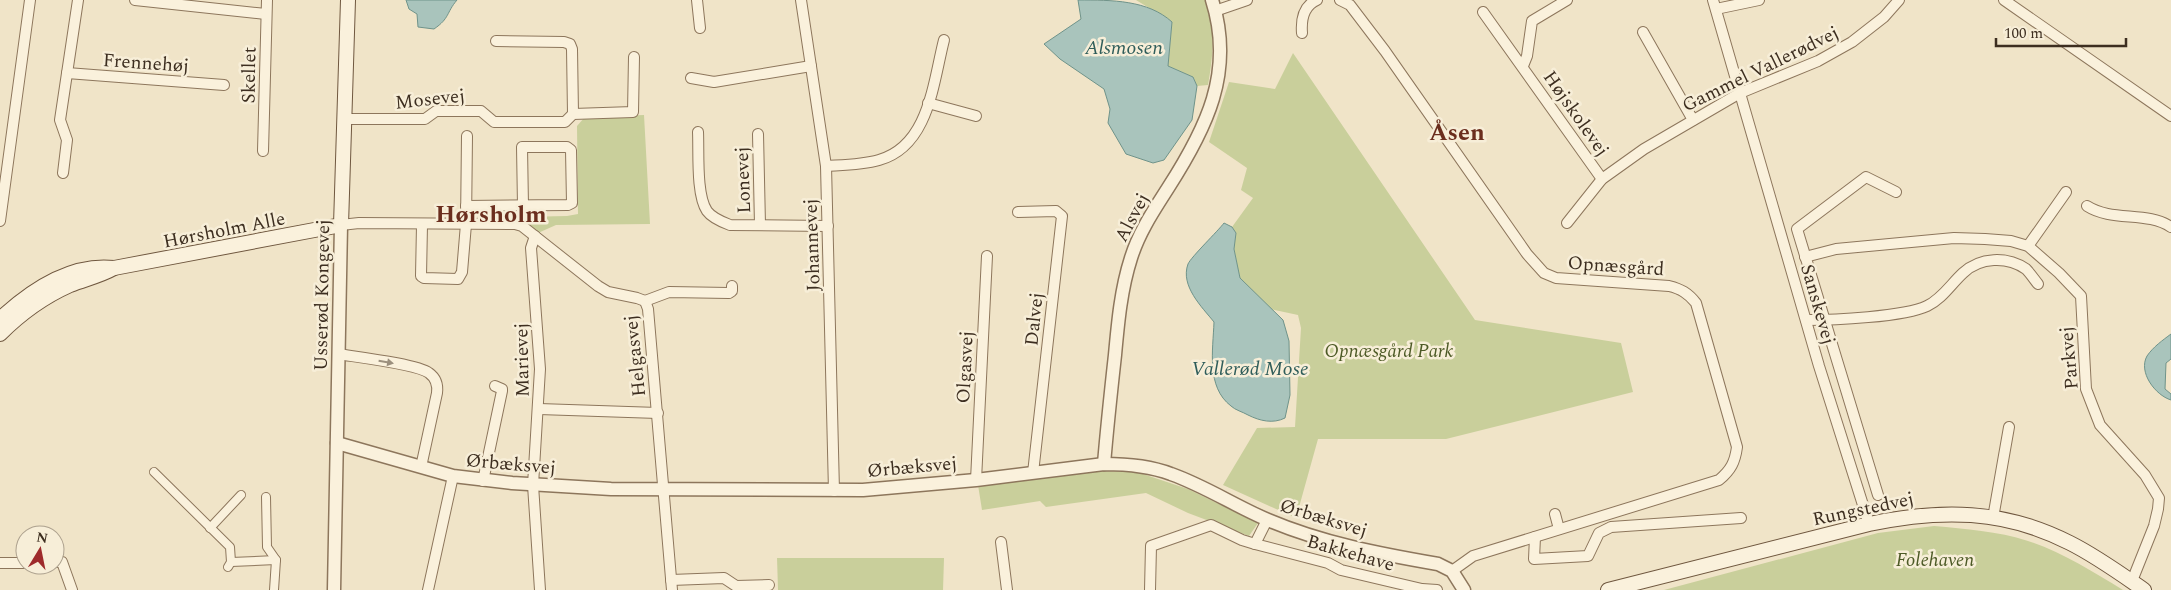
<svg xmlns="http://www.w3.org/2000/svg" width="2171" height="590" viewBox="0 0 2171 590" font-family="Spectral,serif">
  <style>
    .green { fill: #c9cf9b }
    .water { fill: #a9c4bc; stroke: #6f938a }
    .lines { fill: none; stroke-linecap: round; stroke-linejoin: round }
    .pedestrian-casing { stroke: #8d765c; stroke-width: 10 }
    .minor-casing { stroke: #8d765c; stroke-width: 12 }
    .tertiary-casing { stroke: #8d765c; stroke-width: 15 }
    .secondary-casing { stroke: #6f573f; stroke-width: 16 }
    .pedestrian { stroke: #faf1dc; stroke-width: 8 }
    .minor { stroke: #faf1dc; stroke-width: 10 }
    .tertiary { stroke: #faf1dc; stroke-width: 12 }
    .secondary { stroke: #faf1dc; stroke-width: 14 }
    .oneway { fill: #9c907e }
    .labels { text-anchor: middle; stroke-width: 5; stroke-linejoin: round; paint-order: stroke }
    .street-label { font-size: 19px; fill: #3d2e20; stroke: #f7eed8 }
    .park-label { font-size: 19px; font-style: italic; fill: #4d5a26; stroke: #f7eed8 }
    .water-label { font-size: 20px; font-style: italic; fill: #2f5d5a; stroke: #f7eed8 }
    .district-label { font-size: 24px; font-weight: bold; fill: #6b2e1e; stroke: #f7eed8 }
  </style>
  <rect width="100%" height="100%" fill="#f0e4c8"/>
  <g class="green">
    <path d="M1136,0H1207C1216,28 1213,57 1208,85L1197,86L1193,77L1168,66L1172,22Z"/>
    <polygon points="1293,53 1475,320 1621,343 1633,392 1446,439 1318,439 1296,518 1223,485 1257,428 1295,427 1301,328 1298,315 1270,309 1240,278 1234,249 1236,233 1232,227 1253,198 1241,190 1247,168 1209,142 1229,82 1275,89"/>
    <polygon points="644,115 650,224 556,225 538,233 520,217 567,216 578,214 577,126 585,117"/>
    <polygon points="1100,471 1137,472 1188,489 1258,523 1249,536 1188,513 1146,493 1046,507 1040,501 982,510 978,485"/>
    <path d="M1934,526C1966,529 1997,531 2028,541C2062,552 2093,572 2123,590H1664L1878,533Z"/>
    <polygon points="777,558 944,558 943,590 778,590"/>
  </g>
  <g class="water">
    <path d="M406,0H457C446,13 450,18 434,29L418,27L417,14L409,9Z"/>
    <path d="M1078,0C1112,0 1148,0 1172,22L1168,66L1193,77L1197,86L1192,120L1164,160L1153,163L1126,154L1108,123L1110,109L1104,89L1060,59L1044,44L1081,19Z"/>
    <path d="M1224,223L1232,227L1236,233L1234,249L1240,278L1283,320L1289,341L1290,395L1285,418C1273,424 1260,421 1248,415C1243,412 1235,410 1231,406C1206,387 1213,350 1214,322C1202,307 1180,286 1188,264C1191,257 1218,231 1224,223Z"/>
    <path d="M2171,334V359L2166,363L2165,389L2171,394V400C2155,395 2138,372 2147,356C2153,347 2163,340 2171,334Z"/>
  </g>
  <g class="lines">
    <defs>
      <g id="pedestrian">
        <polyline points="154,472 230,547 231,562 228,567"/>
        <polyline points="266,497 267,547 276,560 274,590"/>
        <polyline points="210,528 241,495"/>
        <polyline points="231,562 276,560"/>
      </g>
      <g id="minor">
        <polyline points="135,0 266,14"/>
        <polyline points="697,0 700,28"/>
        <polyline points="801,0 826,166 834,491"/>
        <path d="M1340,0L1350,5L1385,51L1527,254L1544,273L1556,278L1669,286C1681,289 1688,293 1696,303L1737,447C1735,462 1731,470 1719,480L1473,556L1452,571"/>
        <polyline points="1713,0 1819,366 1869,524"/>
        <polyline points="2004,0 2171,116"/>
        <polyline points="1716,9 1759,0"/>
        <polyline points="1215,11 1247,0"/>
        <polyline points="1483,12 1602,179"/>
        <polyline points="1643,32 1693,120"/>
        <path d="M1302,33C1301,20 1303,6 1317,0"/>
        <polyline points="496,41 564,42 570,44 572,49 573,114"/>
        <polyline points="1523,66 1527,56 1532,21 1567,0"/>
        <polyline points="67,73 224,85"/>
        <polyline points="691,78 714,82 811,66"/>
        <polyline points="928,103 976,116"/>
        <polyline points="344,119 425,119 436,111 481,111 494,122 565,122 573,114 633,112 634,57"/>
        <path d="M698,132C699,152 696,195 707,211C712,218 722,222 730,225L828,226"/>
        <polyline points="758,134 760,225"/>
        <polyline points="263,151 267,0"/>
        <path d="M826,166C843,165 862,165 879,160C929,146 933,83 944,40"/>
        <polyline points="63,173 67,140 60,120 78,0"/>
        <polyline points="466,206 568,205 572,203 571,150 567,147 522,147 523,206"/>
        <path d="M2087,206C2112,222 2147,211 2171,227"/>
        <polyline points="1018,212 1056,211 1062,216 1033,473"/>
        <polyline points="0,221 30,0"/>
        <polyline points="1567,223 1602,179 1644,149 1740,93 1818,61 1852,42 1884,17 1899,0"/>
        <polyline points="341,225 359,223 515,224 522,226 598,286 608,292 637,298 645,301"/>
        <polyline points="422,225 421,276 424,278 458,279 462,272 466,224 467,136"/>
        <polyline points="535,236 531,248 540,369 533,485 540,590"/>
        <polyline points="2028,246 2066,192"/>
        <polyline points="1805,257 1836,249 1954,238 1985,239 2011,241 2028,246 2059,273 2081,296 2086,389 2100,425 2145,475 2159,498 2158,509 2154,526 2132,581"/>
        <polyline points="645,301 648,309 672,590"/>
        <polyline points="645,301 669,292 729,293 732,291 732,286"/>
        <path d="M1806,320C1833,320 1904,317 1927,306C1942,299 1951,284 1963,273C1980,257 2007,256 2026,269C2030,273 2034,279 2038,284"/>
        <path d="M338,354C356,357 417,364 429,373C436,378 438,385 437,393L421,467"/>
        <polyline points="539,409 658,413"/>
        <polyline points="976,480 987,256"/>
        <polyline points="483,481 502,391 502,389 495,386"/>
        <polyline points="1878,495 1797,229 1866,177 1896,192"/>
        <polyline points="1555,514 1559,529"/>
        <polyline points="1993,518 2009,427"/>
        <polyline points="1267,520 1255,544 1328,563 1341,570 1422,589 1437,590"/>
        <polyline points="1535,537 1534,559 1588,556 1599,533 1611,527 1741,518"/>
        <polyline points="1001,542 1007,590"/>
        <polyline points="55,562 62,562 72,590"/>
        <polyline points="0,563 25,563"/>
        <polyline points="671,580 724,578 736,586 769,585"/>
        <polyline points="428,590 453,476"/>
        <polyline points="1150,590 1151,546 1211,525 1242,540 1255,544"/>
      </g>
      <g id="tertiary">
        <path d="M337,443L453,476L512,483L611,489L863,490L976,480L1104,464C1126,464 1150,466 1171,474C1205,486 1235,506 1268,520C1322,543 1380,554 1438,564L1452,571L1464,590"/>
        <path d="M1104,464C1107,428 1111,391 1115,355C1118,322 1121,289 1131,258C1139,232 1154,210 1168,188C1206,129 1235,72 1212,0"/>
        <polyline points="334,590 341,225"/>
      </g>
      <g id="secondary">
        <path d="M0,319C30,291 70,263 114,268L341,225L348,0"/>
        <path d="M0,334C20,314 43,297 70,285C85,279 100,276 114,268"/>
        <path d="M1608,590L1869,524C1940,509 2004,509 2070,543C2096,556 2121,574 2144,590"/>
      </g>
    </defs>
    <use href="#pedestrian" class="pedestrian-casing"/>
    <use href="#minor" class="minor-casing"/>
    <use href="#tertiary" class="tertiary-casing"/>
    <use href="#secondary" class="secondary-casing"/>
    <use href="#pedestrian" class="pedestrian"/>
    <use href="#minor" class="minor"/>
    <use href="#tertiary" class="tertiary"/>
    <use href="#secondary" class="secondary"/>
  </g>
  <defs><path id="oneway-solid" d="M-6-.8H1V-3.2L6.5 0L1 3.2V.8H-6Z" transform="scale(1.25)"/></defs>
  <use class="oneway" href="#oneway-solid" transform="translate(386 362) rotate(10)"/>
  <g class="labels">
    <g class="street-label">
      <text transform="translate(146 62) rotate(4)" y="7">Frennehøj</text>
      <text transform="translate(1760 68) rotate(-26)" y="7">Gammel Vallerødvej</text>
      <text transform="translate(248 75) rotate(-89)" y="7">Skellet</text>
      <text transform="translate(430 98) rotate(-6)" y="7">Mosevej</text>
      <text transform="translate(1577 113) rotate(55)" y="7">Højskolevej</text>
      <text transform="translate(742 180) rotate(-92)" y="7">Lonevej</text>
      <text transform="translate(1131 217) rotate(-62)" y="7">Alsvej</text>
      <text transform="translate(224 229) rotate(-11)" y="7">Hørsholm Alle</text>
      <text transform="translate(811 245) rotate(-92)" y="7">Johannevej</text>
      <text transform="translate(1616 265) rotate(4)" y="7">Opnæsgård</text>
      <text transform="translate(321 295) rotate(-89)" y="7">Usserød Kongevej</text>
      <text transform="translate(1819 304) rotate(74)" y="7">Sanskevej</text>
      <text transform="translate(1033 319) rotate(-84)" y="7">Dalvej</text>
      <text transform="translate(634 356) rotate(-96)" y="7">Helgasvej</text>
      <text transform="translate(2068 358) rotate(-95)" y="7">Parkvej</text>
      <text transform="translate(521 360) rotate(-91)" y="7">Marievej</text>
      <text transform="translate(964 367) rotate(-87)" y="7">Olgasvej</text>
      <text transform="translate(511 463) rotate(5)" y="7">Ørbæksvej</text>
      <text transform="translate(912 466) rotate(-5)" y="7">Ørbæksvej</text>
      <text transform="translate(1863 508) rotate(-12)" y="7">Rungstedvej</text>
      <text transform="translate(1324 517) rotate(17)" y="7">Ørbæksvej</text>
      <text transform="translate(1351 552) rotate(16)" y="7">Bakkehave</text>
    </g>
    <g class="park-label">
      <text x="1389" y="357">Opnæsgård Park</text>
      <text x="1935" y="566">Folehaven</text>
    </g>
    <g class="water-label">
      <text x="1124" y="54">Alsmosen</text>
      <text x="1250" y="375">Vallerød Mose</text>
    </g>
    <g class="district-label">
      <text x="1457" y="140">Åsen</text>
      <text x="491" y="222">Hørsholm</text>
    </g>
  </g>
  <g transform="translate(40 550) rotate(10)"><circle r="24" fill="#f7eed8" stroke="#ada18e"/>
  <path d="M0-4L9 19L0 12L-9 19Z" fill="#9e2a2b"/>
  <text y="-8" font-size="14" font-weight="bold" text-anchor="middle" fill="#3d2e20">N</text>
  </g>
  <path d="M1996 38v8h130v-8" fill="none" stroke="#3d2e20" stroke-width="2.5"/>
  <text x="2004" y="38" font-size="15" fill="#3d2e20" stroke="#f7eed8" stroke-width="4" paint-order="stroke">100 m</text>
</svg>
